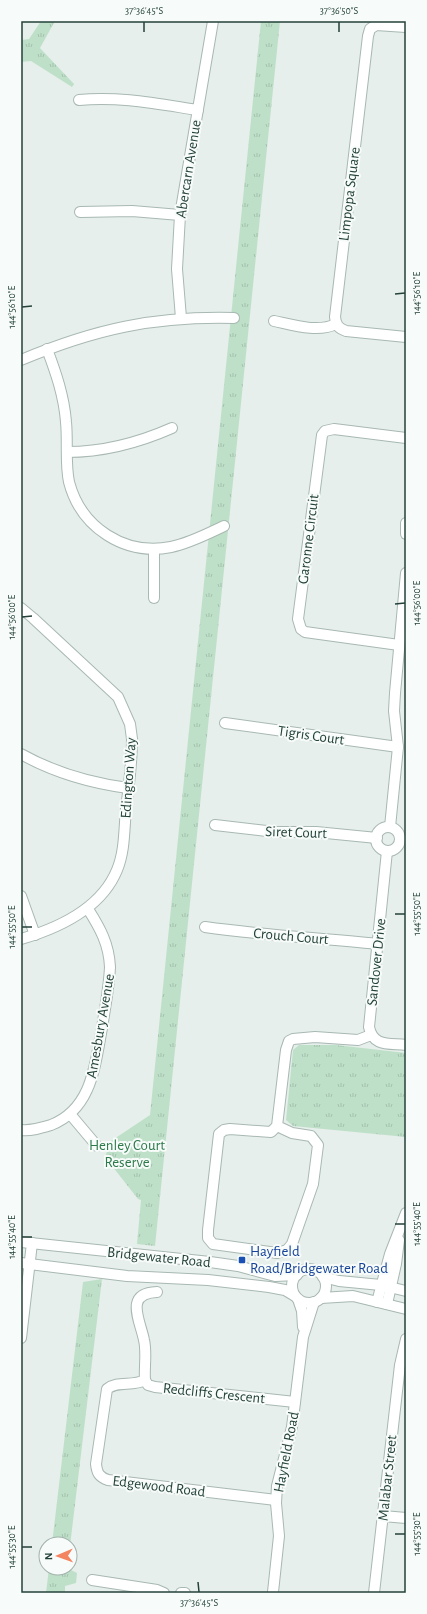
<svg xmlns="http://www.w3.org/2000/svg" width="427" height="1614" viewBox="0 0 427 1614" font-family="'Alegreya Sans',sans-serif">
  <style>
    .park { fill: url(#park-tufts) }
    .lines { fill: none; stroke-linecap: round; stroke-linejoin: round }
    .minor-casing { stroke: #a8b8b2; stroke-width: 12 }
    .minor { stroke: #fff; stroke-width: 10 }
    .ticks { fill: none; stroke: #24423a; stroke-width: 1.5 }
    .transit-dot { fill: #1a4fb4; stroke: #f7fbf9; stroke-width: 1.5 }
    .labels { text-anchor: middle; stroke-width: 4; stroke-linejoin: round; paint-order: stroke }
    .street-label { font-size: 15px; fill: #24423a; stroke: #f7fbf9 }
    .park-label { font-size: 15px; fill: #2d7a4b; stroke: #f7fbf9 }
    .transit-label { font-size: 15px; fill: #164399; stroke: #f7fbf9; text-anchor: start }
    .neatline { fill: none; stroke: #24423a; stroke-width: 1.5 }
    .ticks-label { font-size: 10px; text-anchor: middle; fill: #24423a }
  </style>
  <defs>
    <pattern id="park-tufts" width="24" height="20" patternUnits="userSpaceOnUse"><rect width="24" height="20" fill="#bfe0c8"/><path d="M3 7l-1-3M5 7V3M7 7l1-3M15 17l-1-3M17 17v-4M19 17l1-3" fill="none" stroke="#a4c1ad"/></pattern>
  </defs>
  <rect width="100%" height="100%" fill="#e6efeb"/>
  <g class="park">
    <polygon points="41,21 55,21 40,48 74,84 72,87 31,61 21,62 21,40 29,39"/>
    <polygon points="261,21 280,21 155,1246 137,1244 141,1200 138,1199 105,1157 111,1141 150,1115"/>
    <polygon points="299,1045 336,1045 406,1053 406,1137 293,1126 286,1120 293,1050"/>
    <polygon points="102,1279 70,1546 70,1544 52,1544 83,1282"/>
    <polygon points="49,1568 67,1568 77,1573 76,1583 65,1586 65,1593 46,1593"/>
  </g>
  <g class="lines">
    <defs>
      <g id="minor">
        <path d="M406,27L376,25L370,29L368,36L335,317C336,325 338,328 346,331L406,337"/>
        <path d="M79,100C119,96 158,104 198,110"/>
        <polyline points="80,212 132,211 180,215"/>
        <polyline points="181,318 177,269 180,215 213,21"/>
        <path d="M274,321C293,325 318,333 336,324"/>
        <path d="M47,349C56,373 64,396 66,422C68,442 65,463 69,482C81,528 125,556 171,547C190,543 207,534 224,526"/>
        <path d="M21,360C95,329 154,316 234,318"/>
        <path d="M67,452C105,452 138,443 172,428"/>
        <polyline points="406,523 406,534"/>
        <polyline points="154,549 154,598"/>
        <path d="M21,608L33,618L118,697L130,724L132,739C132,762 129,786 126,809C124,829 125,851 117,870C101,909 59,928 21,939"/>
        <polyline points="399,645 305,632 301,629 298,619 322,435 325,431 334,429 406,438"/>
        <polyline points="225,723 398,747"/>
        <path d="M21,754C55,773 90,783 128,788"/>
        <polyline points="215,825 275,832 316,832 377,838"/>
        <polyline points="390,827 398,747 394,711 395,693 406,573"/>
        <circle cx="388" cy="839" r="12"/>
        <path d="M387,851L369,1027C373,1047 389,1043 406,1045"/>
        <polyline points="21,896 35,935"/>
        <path d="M205,927C262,935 320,938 377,944"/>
        <polyline points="70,1114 97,1146"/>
        <polyline points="277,1126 292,1133 311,1136 318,1145 313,1184 292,1244 287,1250 277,1253 213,1244 208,1238 208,1230 219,1134 224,1130 230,1129 271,1132 277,1126 286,1050 289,1041 293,1039 315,1037 358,1040 371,1035"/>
        <path d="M21,1130C31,1131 41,1128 51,1125C92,1109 95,1065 102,1028C105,1008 109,988 110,967C109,944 100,928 88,909"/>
        <polyline points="21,1242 210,1262 238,1266 275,1276 297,1275"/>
        <polyline points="21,1263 127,1276 208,1280 269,1287 285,1290 295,1296"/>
        <circle cx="309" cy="1286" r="17"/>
        <polyline points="323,1277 339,1281 381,1285 406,1291"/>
        <path d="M157,1292C124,1293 140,1320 144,1340C147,1353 144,1367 145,1380L148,1385L155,1387L295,1402"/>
        <polyline points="321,1298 353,1296 406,1309"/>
        <polyline points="298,1299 302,1311 303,1327"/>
        <polyline points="377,1302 390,1254 406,1213"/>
        <polyline points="387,1304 396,1264 399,1240"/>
        <polyline points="21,1338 32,1243"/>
        <path d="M145,1380C132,1387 118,1380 107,1389L96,1464C97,1473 99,1477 108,1480L276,1500"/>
        <polyline points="383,1516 406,1518"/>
        <polyline points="92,1580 157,1590 164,1593"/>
        <polyline points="273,1592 279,1536 276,1503 277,1486 292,1427 303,1337 314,1302"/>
        <polyline points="181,1593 185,1593"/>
        <polyline points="374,1593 400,1365 406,1339"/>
      </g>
    </defs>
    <use href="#minor" class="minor-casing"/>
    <use href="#minor" class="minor"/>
  </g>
  <path class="ticks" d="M144,22V32M339,22V32M395,294L405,293M22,307L32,306M395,604L405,603M22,617L32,616M395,914H405M22,927H32M395,1224H405M22,1237H32M395,1534H405M22,1547H32M198,1582L199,1592"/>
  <rect class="transit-dot" x="238" y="1256" width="8" height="8" rx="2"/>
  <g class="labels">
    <g class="street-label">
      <text transform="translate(188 169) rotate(-81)" y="5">Abercarn Avenue</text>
      <text transform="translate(349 194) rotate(-83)" y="5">Limpopa Square</text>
      <text transform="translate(308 539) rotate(-83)" y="5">Garonne Circuit</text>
      <text transform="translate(311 735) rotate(8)" y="5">Tigris Court</text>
      <text transform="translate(128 778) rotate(-86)" y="5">Edington Way</text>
      <text transform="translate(296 832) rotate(2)" y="5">Siret Court</text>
      <text transform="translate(291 936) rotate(5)" y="5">Crouch Court</text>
      <text transform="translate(376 962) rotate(-84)" y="5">Sandover Drive</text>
      <text transform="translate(100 1026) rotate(-80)" y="5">Amesbury Avenue</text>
      <text transform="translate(159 1257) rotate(6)" y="5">Bridgewater Road</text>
      <text transform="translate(214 1393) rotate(6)" y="5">Redcliffs Crescent</text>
      <text transform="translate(286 1452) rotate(-79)" y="5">Hayfield Road</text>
      <text transform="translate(387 1478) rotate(-84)" y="5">Malabar Street</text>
      <text transform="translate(159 1486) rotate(7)" y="5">Edgewood Road</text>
    </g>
    <g class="park-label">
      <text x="127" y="1150">Henley Court<tspan x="127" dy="17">Reserve</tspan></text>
    </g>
    <g class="transit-label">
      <text x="250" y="1256">Hayfield<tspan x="250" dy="17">Road/Bridgewater Road</tspan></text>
    </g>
  </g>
  <rect width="427" height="1614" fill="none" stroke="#f7fbf9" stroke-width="44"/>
  <g transform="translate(58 1556) rotate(268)"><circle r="19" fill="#f7fbf9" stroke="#a3b1ad"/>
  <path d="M0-3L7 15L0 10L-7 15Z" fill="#f4845f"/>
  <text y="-6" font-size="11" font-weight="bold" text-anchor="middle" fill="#24423a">N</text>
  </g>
  <rect x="22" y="22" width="383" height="1570" class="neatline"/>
  <g class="ticks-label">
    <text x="144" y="14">37°36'45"S</text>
    <text x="339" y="14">37°36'50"S</text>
    <text transform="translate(416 293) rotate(-90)" y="4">144°56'10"E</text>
    <text transform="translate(11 307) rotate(-90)" y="4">144°56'10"E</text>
    <text transform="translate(416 603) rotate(-90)" y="4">144°56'00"E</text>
    <text transform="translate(11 617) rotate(-90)" y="4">144°56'00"E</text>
    <text transform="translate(416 914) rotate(-90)" y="4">144°55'50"E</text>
    <text transform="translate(11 927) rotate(-90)" y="4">144°55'50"E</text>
    <text transform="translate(416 1224) rotate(-90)" y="4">144°55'40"E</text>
    <text transform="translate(11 1237) rotate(-90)" y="4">144°55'40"E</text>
    <text transform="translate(416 1534) rotate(-90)" y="4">144°55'30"E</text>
    <text transform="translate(11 1547) rotate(-90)" y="4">144°55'30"E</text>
    <text x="199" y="1606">37°36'45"S</text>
  </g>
</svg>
